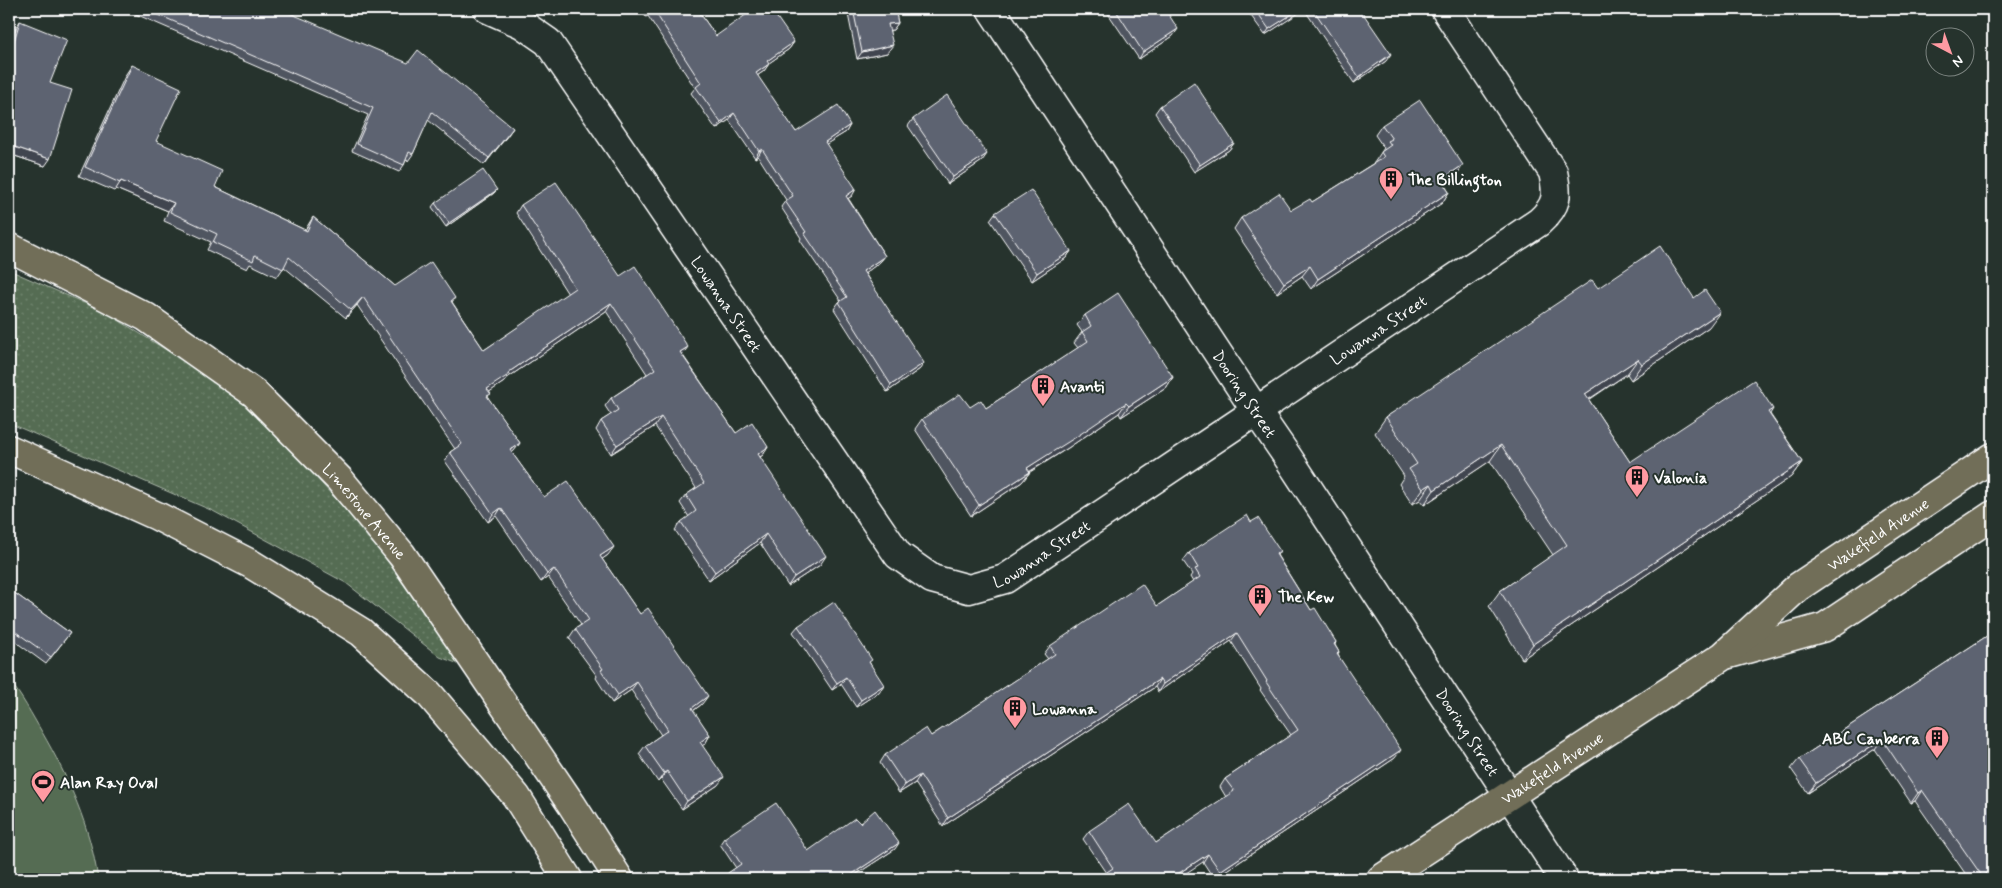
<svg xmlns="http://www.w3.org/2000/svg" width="2002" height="888" viewBox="0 0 2002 888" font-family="Mynerve,sans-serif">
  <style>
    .grass { fill: url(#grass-dots); stroke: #aab6a8 }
    .pitch { fill: #546c52; stroke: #aab6a8 }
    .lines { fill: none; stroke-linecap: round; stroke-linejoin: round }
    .minor-casing { stroke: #fff; stroke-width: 31 }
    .major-casing { stroke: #fff; stroke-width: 31 }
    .minor { stroke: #26332d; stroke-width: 28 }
    .major { stroke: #716e59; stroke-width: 28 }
    .wall { fill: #505561; stroke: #fff }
    .shaded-wall { fill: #41454f; stroke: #fff }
    .building { fill: #5d6371; stroke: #fff }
    .labels { text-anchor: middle; stroke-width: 4; stroke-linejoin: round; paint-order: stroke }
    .poi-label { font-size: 16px; font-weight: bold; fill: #fff; stroke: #26332d; text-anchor: start }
    .street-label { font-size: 16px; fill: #fff; stroke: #26332d }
  </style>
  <defs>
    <pattern id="grass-dots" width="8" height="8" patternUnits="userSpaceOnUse" patternTransform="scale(1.25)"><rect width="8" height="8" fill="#546c52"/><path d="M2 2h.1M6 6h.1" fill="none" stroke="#6e826c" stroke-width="1.8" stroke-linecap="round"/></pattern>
  </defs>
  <rect width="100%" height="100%" fill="#26332d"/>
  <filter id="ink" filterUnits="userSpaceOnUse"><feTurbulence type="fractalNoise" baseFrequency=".02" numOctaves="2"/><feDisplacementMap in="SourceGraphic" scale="10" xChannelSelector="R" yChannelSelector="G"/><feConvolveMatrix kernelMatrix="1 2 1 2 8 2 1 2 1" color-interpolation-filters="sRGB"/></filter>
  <g filter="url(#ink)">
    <polygon class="grass" points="9,270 107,313 245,399 372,539 459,664 440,657 346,583 213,511 9,423"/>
    <path class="pitch" d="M9,680C22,696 32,715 42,732C69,779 90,826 98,879H9Z"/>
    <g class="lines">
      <defs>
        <g id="minor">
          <path id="s1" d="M488,9L522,24L548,42L898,555L932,579L969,589L1005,579L1539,222C1558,205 1558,195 1553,172L1445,9"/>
          <path id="s2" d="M991,9L1256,411L1287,456L1564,879"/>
        </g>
        <g id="major">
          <path id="s3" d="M9,247L146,317L254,393L340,480L402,555L572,805L619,879"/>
          <polyline points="9,449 157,516 251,564 361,632 429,694 516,796 568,879"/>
          <polyline points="1729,654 1825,627 1993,515"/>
          <path id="s4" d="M1381,879L1723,656L1798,587L1993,457"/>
        </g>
      </defs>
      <use href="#minor" class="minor-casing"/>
      <use href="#major" class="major-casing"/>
      <use href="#minor" class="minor"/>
      <use href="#major" class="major"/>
    </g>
    <g class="wall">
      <polygon points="124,9 280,9 508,135 484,165 428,120 413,154 408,161 406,160 404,165 399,172 352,151 368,115"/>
      <polygon points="641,9 697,9 716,36 794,42 789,49 769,63 764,71 757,76 796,132 850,125 846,132 826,144 852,196 848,198 885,256 880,262 865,273 920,369 887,392 834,309 839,302 841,301 800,240 801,238 781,207 786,200 758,156 755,158 729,120 716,129 691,93 695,88 648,16 646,17"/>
      <polygon points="847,9 895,9 898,23 893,30 890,30 887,53 857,59"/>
      <polygon points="1105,9 1165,9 1173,36 1139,59"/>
      <polygon points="1246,9 1360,9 1386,61 1354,83 1304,9 1265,35"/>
      <polygon points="20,21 50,83 45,166 9,154 9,49 16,28"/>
      <polygon points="132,65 156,141 215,187 305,230 313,217 395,286 455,298 452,302 484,350 568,294 516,213 521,205 620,276 682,354 736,433 768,447 763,455 760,457 820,565 788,586 760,543 709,580 675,530 681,522 689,517 680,503 686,495 696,488 655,426 611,454 596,430 601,421 611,415 605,406 611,398 647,374 606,311 507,378 504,382 489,392 488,398 520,443 512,453 544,497 608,555 602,559 702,704 693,711 710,735 705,744 702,745 718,785 682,809 661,779 658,782 639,754 645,746 661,735 631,690 612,703 596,678 597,676 569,638 575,629 581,625 548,577 541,582 496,516 488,522 445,461 450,452 455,449 357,305 346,318 284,267 277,277 250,264 247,269 207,250 211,242 164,221 168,211 116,189 114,191 79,176 126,74"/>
      <polygon points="1160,106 1234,143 1229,150 1194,172 1155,113"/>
      <polygon points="913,119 982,161 948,184 908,126"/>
      <polygon points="1382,125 1456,176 1444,184 1449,192 1442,203 1311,289 1302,276 1277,293 1234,229 1241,218 1291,210 1312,202 1374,163 1384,148 1375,135"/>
      <polygon points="497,190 494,193 446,227 432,207 435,203"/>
      <polygon points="995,213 1071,251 1066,258 1032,281 990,220"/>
      <polygon points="1598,288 1694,298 1709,327 1631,380 1627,374 1589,400 1630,462 1773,409 1770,414 1802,462 1791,477 1522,659 1489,606 1500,591 1553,555 1490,461 1424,505 1420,500 1412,504 1399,484 1404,476 1375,433 1386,417"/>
      <polygon points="1085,315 1173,377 1166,388 1121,417 1119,413 1068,448 1030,472 1022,482 971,516 915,429 922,419 970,407 986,408 1078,348 1074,343 1082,332 1077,325"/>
      <polygon points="1251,522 1280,551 1277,555 1311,610 1336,642 1335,645 1339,652 1338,655 1395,758 1214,879 1203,862 1106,873 1083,839 1089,831 1156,843 1226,797 1220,787 1225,779 1291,735 1260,690 1261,689 1231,641 1158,692 1155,687 943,826 915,783 899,793 880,763 885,755 931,736 1048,659 1044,654 1050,646 1157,606 1193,582 1190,577 1192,574 1183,561 1189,553"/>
      <polygon points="9,589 70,633 46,664 9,637"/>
      <polygon points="798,626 870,663 879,692 856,707 841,684 832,690 793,632"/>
      <polygon points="1993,632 1986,879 1969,879 1915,801 1911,803 1875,749 1808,793 1791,769 1799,759"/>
      <polygon points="860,823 895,849 849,879 724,879 728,873 736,868 720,844 724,838 808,851"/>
    </g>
    <g class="shaded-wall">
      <polygon points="1300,9 1305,9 1265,35 1269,29"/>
      <polygon points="898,23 893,30 883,31 888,24"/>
      <polygon points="1178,29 1173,36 1139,59 1143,52"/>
      <polygon points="794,42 789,49 762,68 767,61"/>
      <polygon points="893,45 887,53 857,59 862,52"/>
      <polygon points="1391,54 1386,61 1354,83 1359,77"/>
      <polygon points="769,64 764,71 751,80 756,73"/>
      <polygon points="734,113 729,120 716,129 721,123"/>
      <polygon points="850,125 846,132 820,148 825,142"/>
      <polygon points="513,128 508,135 484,165 489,158"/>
      <polygon points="1234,143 1229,150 1194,172 1200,165"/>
      <polygon points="9,145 50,159 45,166 9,154"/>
      <polygon points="762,149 758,156 755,158 759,151"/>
      <polygon points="987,154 982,161 948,184 953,177"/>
      <polygon points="1463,165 1456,176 1434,190 1441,180"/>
      <polygon points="121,181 174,203 168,211 116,189"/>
      <polygon points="856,189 852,196 841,203 846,196"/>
      <polygon points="497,190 494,193 446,227 449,223"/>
      <polygon points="1449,192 1442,203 1311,289 1318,279"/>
      <polygon points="1071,251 1066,258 1032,281 1037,273"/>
      <polygon points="885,256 880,262 859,278 863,271"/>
      <polygon points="1310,266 1302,276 1277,293 1284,283"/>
      <polygon points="363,297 357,305 346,318 351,310"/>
      <polygon points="611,303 606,311 507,378 504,382 482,397 487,389 509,372"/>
      <polygon points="1720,312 1709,327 1631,380 1642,364"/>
      <polygon points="688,347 682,355 680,352"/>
      <polygon points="1638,359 1627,374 1574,409 1585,394"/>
      <polygon points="924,363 920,369 887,392 891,385"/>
      <polygon points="1173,377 1166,388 1121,417 1129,406"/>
      <polygon points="1126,403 1119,413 1068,448 1019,478 1027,468"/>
      <polygon points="661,417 655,426 611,454 617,445"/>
      <polygon points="520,443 514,451 504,458 510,450"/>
      <polygon points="1501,445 1490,461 1424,505 1434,490"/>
      <polygon points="768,447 763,455 752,462 758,454"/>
      <polygon points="1802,462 1791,477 1522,659 1533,644"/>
      <polygon points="1030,472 1022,482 971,516 979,505"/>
      <polygon points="1431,484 1420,500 1412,504 1423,489"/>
      <polygon points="501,508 496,516 488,522 493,514"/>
      <polygon points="766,534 760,543 709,580 715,572"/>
      <polygon points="614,547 608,555 594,565 600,556"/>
      <polygon points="826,556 820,565 788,586 794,577"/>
      <polygon points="554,569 548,577 541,582 547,574"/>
      <polygon points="1237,633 1231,641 1158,692 1163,684"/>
      <polygon points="846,677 841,684 832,690 837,683"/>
      <polygon points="1160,679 1155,687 943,826 948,818"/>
      <polygon points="637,682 631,690 612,703 618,695"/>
      <polygon points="884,685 879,692 856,707 861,700"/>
      <polygon points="708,696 702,704 686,716 692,708"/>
      <polygon points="710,735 705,744 695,750 700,742"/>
      <polygon points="1882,739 1875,749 1808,793 1816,783"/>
      <polygon points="1401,750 1395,758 1214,879 1220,871"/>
      <polygon points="667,771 661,779 658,782 664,773"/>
      <polygon points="920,775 915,783 899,793 905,785"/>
      <polygon points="724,777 718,785 682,809 687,801"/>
      <polygon points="1922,790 1915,801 1911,803 1918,793"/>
      <polygon points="899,843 895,849 849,879 845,879"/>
      <polygon points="1208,854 1203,862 1177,879 1170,879"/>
      <polygon points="1993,869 1993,875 1986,879 1980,879 1982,876"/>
    </g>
    <g class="building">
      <polygon points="145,9 280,9 408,63 418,50 513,128 489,158 432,112 413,154 409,152 404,165 357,144 373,108"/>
      <polygon points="650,9 697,9 716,36 754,9 771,9 794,42 767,61 769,64 756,73 796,132 838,105 850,125 825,142 856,189 846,196 885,256 863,271 924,363 891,385 839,302 847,297 804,233 806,232 785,201 793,196 762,149 759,151 734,113 721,123 696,87 701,83 653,9 651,10"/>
      <polygon points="853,9 895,9 898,23 888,24 893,45 862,52"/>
      <polygon points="1115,9 1165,9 1178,29 1143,52"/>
      <polygon points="1255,9 1300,9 1269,29"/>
      <polygon points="1313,9 1360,9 1391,54 1359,77"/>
      <polygon points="20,21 67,40 50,83 72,90 50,159 9,145 9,58"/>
      <polygon points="132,65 181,88 156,141 222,171 215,187 307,231 313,217 395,286 431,262 455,298 451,301 484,350 575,288 521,205 556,182 620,276 635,266 688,347 680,352 736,433 752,422 768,447 758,454 826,556 794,577 766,534 715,572 681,522 696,511 686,495 704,483 661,417 617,445 601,421 618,410 611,398 655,369 611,303 509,372 510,374 487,389 491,394 487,396 520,443 510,450 544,497 568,481 614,547 600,556 640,614 648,608 708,696 692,708 710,735 700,742 724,777 687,801 667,771 664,773 645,746 668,730 637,682 618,695 601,670 603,669 575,629 589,620 554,569 547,574 501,508 493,514 450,452 462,444 363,297 351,310 289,257 283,269 255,255 253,261 213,242 217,234 170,212 174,203 121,181 120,183 85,167"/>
      <polygon points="1194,82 1234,143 1200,165 1160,106"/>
      <polygon points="947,95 987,154 953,177 913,119"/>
      <polygon points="1420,100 1463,165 1441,180 1449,192 1318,279 1310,266 1284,283 1241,218 1279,193 1291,210 1310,199 1312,202 1384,157 1381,152 1391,145 1388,141 1392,139 1382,125"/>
      <polygon points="483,170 497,190 449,223 435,203"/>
      <polygon points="1031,190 1071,251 1037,273 995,213"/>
      <polygon points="1660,246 1694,298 1705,290 1720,312 1642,364 1638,359 1585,394 1630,462 1754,380 1773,409 1768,412 1802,462 1533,644 1500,591 1567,545 1501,445 1434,490 1431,484 1423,489 1409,469 1417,464 1386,417 1592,280 1598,288"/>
      <polygon points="1118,293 1173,377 1129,406 1126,403 1076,437 1027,468 1030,472 979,505 922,419 960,394 970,407 981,400 986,408 1088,341 1082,332 1091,326 1085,315"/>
      <polygon points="1247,515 1251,522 1258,518 1280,551 1276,554 1311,610 1315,608 1336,642 1334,644 1339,652 1337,654 1401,750 1220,871 1208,854 1170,879 1096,879 1113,868 1089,831 1129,804 1156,843 1234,791 1225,779 1298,730 1266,682 1267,681 1237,633 1163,684 1160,679 948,818 920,775 905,785 885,755 926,728 931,736 1055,654 1050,646 1142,584 1157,606 1200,577 1195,569 1198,568 1189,553"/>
      <polygon points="9,589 70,633 51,657 9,627"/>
      <polygon points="834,602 872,660 869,662 884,685 861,700 846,677 837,683 798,626"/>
      <polygon points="1993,632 1993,869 1982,876 1922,790 1918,793 1882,739 1816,783 1799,759"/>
      <polygon points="776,803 808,851 855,818 860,823 875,810 899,843 845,879 732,879 728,873 741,864 724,838"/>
      <polygon points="977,874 981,879 970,879"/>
    </g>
  </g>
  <defs>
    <symbol id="building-pin" viewBox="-11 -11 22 30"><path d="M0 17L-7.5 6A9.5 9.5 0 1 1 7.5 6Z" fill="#ff9aa2" stroke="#26332d"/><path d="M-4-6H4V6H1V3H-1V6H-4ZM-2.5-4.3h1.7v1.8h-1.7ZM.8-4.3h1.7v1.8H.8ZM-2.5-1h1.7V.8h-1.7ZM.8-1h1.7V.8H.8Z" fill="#111"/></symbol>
    <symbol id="stadium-pin" viewBox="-11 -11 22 30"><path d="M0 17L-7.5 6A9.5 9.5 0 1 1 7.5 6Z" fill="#ff9aa2" stroke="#26332d"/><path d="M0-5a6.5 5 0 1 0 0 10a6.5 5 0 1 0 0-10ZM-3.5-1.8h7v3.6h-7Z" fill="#111"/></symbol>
  </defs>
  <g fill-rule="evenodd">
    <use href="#building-pin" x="1377" y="165" width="28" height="38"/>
    <use href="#building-pin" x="1029" y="372" width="28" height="38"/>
    <use href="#building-pin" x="1623" y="463" width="28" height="38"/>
    <use href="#building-pin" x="1246" y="582" width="28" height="38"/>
    <use href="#building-pin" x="1001" y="694" width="28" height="38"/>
    <use href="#building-pin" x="1923" y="724" width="28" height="38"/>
    <use href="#stadium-pin" x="29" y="768" width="28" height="38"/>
  </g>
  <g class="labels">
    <g class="poi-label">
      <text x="1408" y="185">The Billington</text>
      <text x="1060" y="392">Avanti</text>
      <text x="1654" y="483">Valonia</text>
      <text x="1278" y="602">The Kew</text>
      <text x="1032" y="714">Lowanna</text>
      <text x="1920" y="744" text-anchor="end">ABC Canberra</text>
      <text x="60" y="788">Alan Ray Oval</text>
    </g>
    <g class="street-label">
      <text dy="6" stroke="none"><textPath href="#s1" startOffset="386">Lowanna Street</textPath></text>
      <text dy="6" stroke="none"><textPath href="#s1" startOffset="1256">Lowanna Street</textPath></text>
      <text dy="6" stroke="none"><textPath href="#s2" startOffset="461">Dooring Street</textPath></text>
      <text dy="6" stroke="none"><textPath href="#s3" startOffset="448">Limestone Avenue</textPath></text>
      <text dy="6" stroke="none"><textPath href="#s4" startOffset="606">Wakefield Avenue</textPath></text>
      <text dy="6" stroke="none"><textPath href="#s1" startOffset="851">Lowanna Street</textPath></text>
      <text dy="6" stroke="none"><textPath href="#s2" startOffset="866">Dooring Street</textPath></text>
      <text dy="6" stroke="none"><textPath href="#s4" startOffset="204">Wakefield Avenue</textPath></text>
    </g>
  </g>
  <rect width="2002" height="888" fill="none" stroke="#26332d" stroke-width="30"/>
  <rect x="15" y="15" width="1972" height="858" fill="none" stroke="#fff" stroke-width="2" filter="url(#ink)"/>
  <g transform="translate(1950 52) rotate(139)"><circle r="24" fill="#26332d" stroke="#7d8581"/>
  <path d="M0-4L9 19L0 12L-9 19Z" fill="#ff9aa2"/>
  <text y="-8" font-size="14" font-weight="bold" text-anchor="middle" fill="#ffffff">N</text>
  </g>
</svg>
